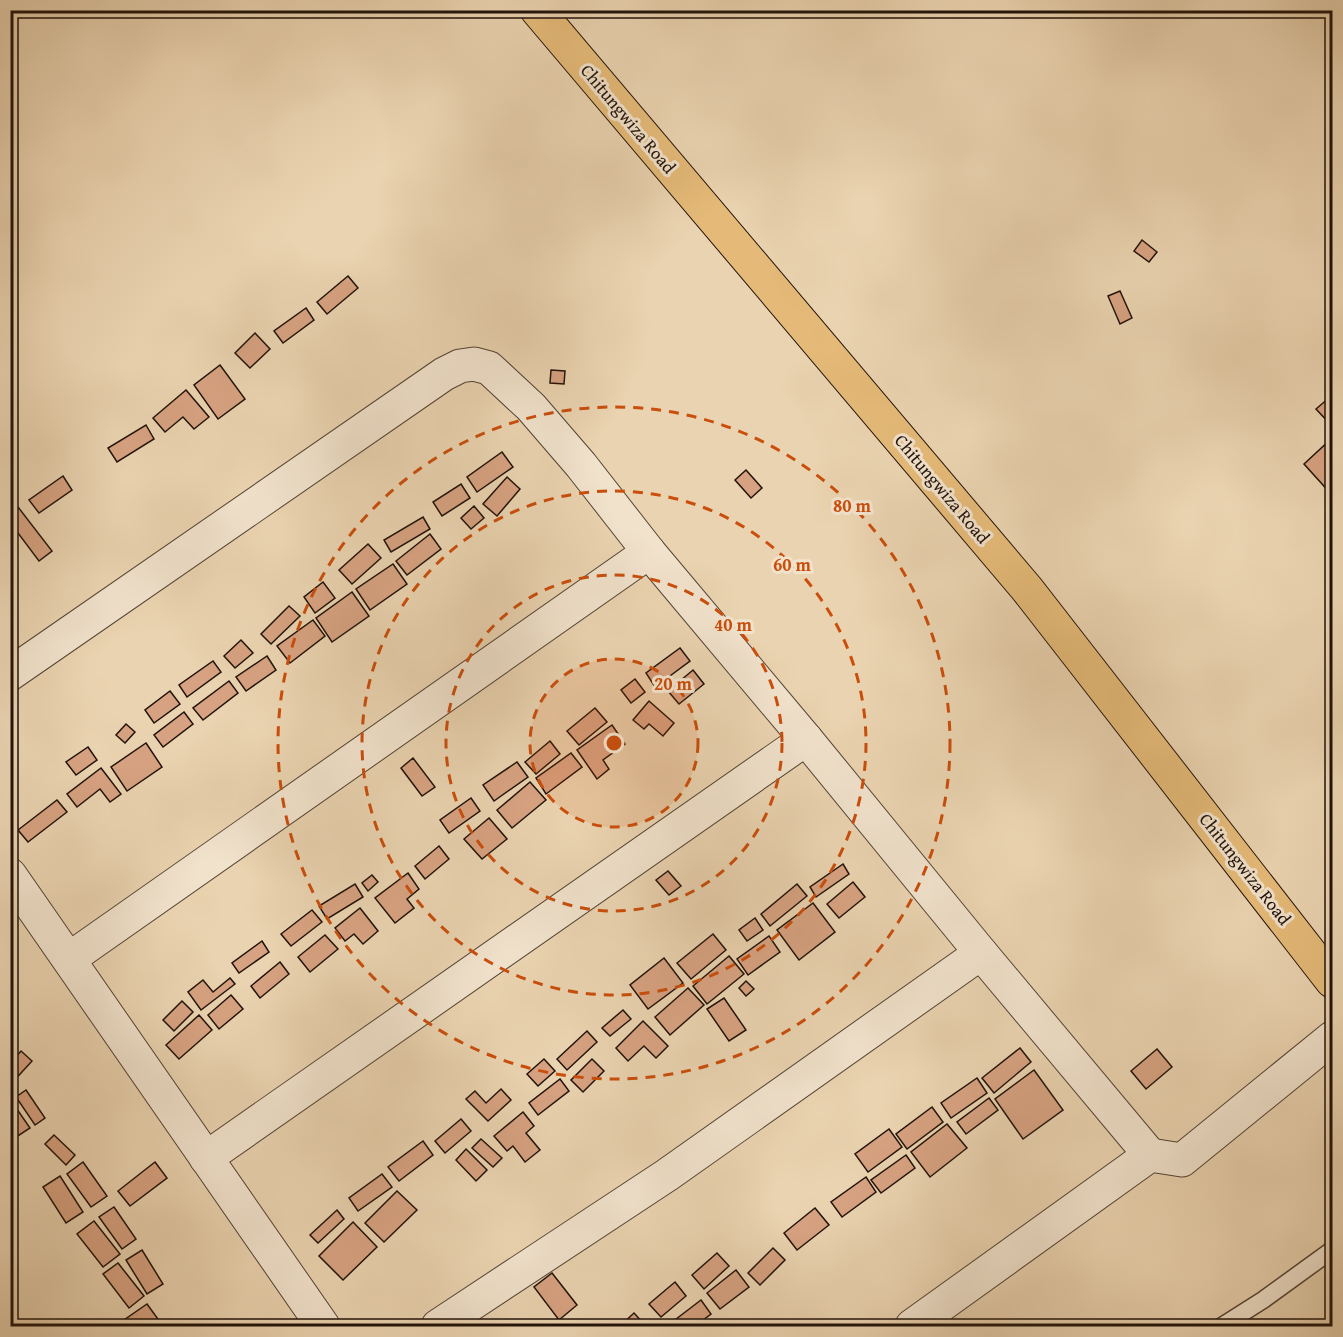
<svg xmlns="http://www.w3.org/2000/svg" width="1343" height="1337" viewBox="0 0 1343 1337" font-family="'Gentium Book Plus',serif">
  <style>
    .building { fill: #d7a281; stroke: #21130a; stroke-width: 1.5 }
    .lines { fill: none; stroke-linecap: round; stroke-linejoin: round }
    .lane-casing { stroke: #534334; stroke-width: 19 }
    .street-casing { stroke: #534334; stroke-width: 35 }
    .primary-casing { stroke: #21130a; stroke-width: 35 }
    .lane { stroke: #f1e2cc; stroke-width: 16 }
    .street { stroke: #f1e2cc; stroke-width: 33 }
    .primary { stroke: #e5ba78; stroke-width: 33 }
    .ring { fill: none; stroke: #ca4e0c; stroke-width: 3; stroke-dasharray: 10 8 }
    .labels { text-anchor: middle; stroke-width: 6; stroke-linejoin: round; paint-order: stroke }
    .street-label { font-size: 18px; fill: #21130a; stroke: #f1e2cc }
    .centre { fill: #ca4e0c; stroke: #f1e2cc; stroke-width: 3 }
    .ring-label { font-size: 18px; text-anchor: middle; font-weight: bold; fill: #ca4e0c; stroke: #f1e2cc; stroke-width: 6; stroke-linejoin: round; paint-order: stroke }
  </style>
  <rect width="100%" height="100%" fill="#ead3b0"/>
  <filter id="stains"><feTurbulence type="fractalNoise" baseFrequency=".00333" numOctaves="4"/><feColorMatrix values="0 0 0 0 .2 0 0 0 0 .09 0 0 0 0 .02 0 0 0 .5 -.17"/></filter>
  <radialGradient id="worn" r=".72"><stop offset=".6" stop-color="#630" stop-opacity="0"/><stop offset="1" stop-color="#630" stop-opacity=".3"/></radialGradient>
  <g class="building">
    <polygon points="1142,240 1157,252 1149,262 1134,251"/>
    <polygon points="348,276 358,288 327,314 317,302"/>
    <polygon points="1120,291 1132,318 1120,324 1108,296"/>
    <polygon points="306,308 314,320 283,343 274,331"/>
    <polygon points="255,333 270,349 250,368 235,353"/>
    <polygon points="220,365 245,399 218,419 194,385"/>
    <polygon points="551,370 565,371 564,384 550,383"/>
    <polygon points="186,390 209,417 194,429 183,417 165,432 153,418"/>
    <polygon points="1330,397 1332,400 1332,426 1316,409"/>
    <polygon points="146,425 154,439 117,462 108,448"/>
    <polygon points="1330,440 1332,443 1332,495 1304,464"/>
    <polygon points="502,452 513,467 477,492 467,477"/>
    <polygon points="746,470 762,488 751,498 735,480"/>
    <polygon points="63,476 72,490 39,513 29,500"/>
    <polygon points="507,477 520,489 497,516 483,504"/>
    <polygon points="461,484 470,498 442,516 433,502"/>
    <polygon points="474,506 484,518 471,529 461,518"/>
    <polygon points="18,507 52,551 39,561 15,529 10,532 10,513"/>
    <polygon points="423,517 430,529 391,552 384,540"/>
    <polygon points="430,534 441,549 407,575 396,561"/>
    <polygon points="368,544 381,558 352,584 339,570"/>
    <polygon points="393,564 407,584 370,610 356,589"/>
    <polygon points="323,582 335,598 315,613 304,597"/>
    <polygon points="352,592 369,616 332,642 316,618"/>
    <polygon points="289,606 300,616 271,644 261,634"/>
    <polygon points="313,620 325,636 290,663 277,646"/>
    <polygon points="241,640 253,653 235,668 224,656"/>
    <polygon points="680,648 690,661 655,687 646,673"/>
    <polygon points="267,656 276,670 246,691 236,677"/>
    <polygon points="213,661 221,672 187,697 179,685"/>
    <polygon points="693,670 704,684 679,704 668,691"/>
    <polygon points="635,679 645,692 631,703 621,690"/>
    <polygon points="229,681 238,693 203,720 193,708"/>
    <polygon points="170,691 180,704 154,723 145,710"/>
    <polygon points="649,701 674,723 663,736 649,724 644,729 633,720"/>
    <polygon points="595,708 607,722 579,745 567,731"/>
    <polygon points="184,712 193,724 163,747 154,735"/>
    <polygon points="126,724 135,732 125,743 116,735"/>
    <polygon points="612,725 625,744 603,760 609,769 597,779 577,750"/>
    <polygon points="550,741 560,754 536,774 525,762"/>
    <polygon points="146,743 162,767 127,791 111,767"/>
    <polygon points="88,747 97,760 76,775 66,762"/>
    <polygon points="571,753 582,767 546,794 536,778"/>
    <polygon points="413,758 435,787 422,796 401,768"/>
    <polygon points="517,762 528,777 494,801 483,785"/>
    <polygon points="101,768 121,794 110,802 100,789 77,807 67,794"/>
    <polygon points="530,782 546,800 512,828 497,810"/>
    <polygon points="471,798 480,811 449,833 440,820"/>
    <polygon points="57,800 67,812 28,842 18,830"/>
    <polygon points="489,818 507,839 482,859 464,839"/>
    <polygon points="439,846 449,859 425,879 415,866"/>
    <polygon points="843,864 849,874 816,897 810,887"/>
    <polygon points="668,871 681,886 669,895 656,880"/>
    <polygon points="408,873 419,889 407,899 414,908 395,923 375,898"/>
    <polygon points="372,875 378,882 368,891 362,883"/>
    <polygon points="853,882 865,897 839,918 827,904"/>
    <polygon points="355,884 363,897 327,919 319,906"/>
    <polygon points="797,884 807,896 770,926 761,914"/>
    <polygon points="813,903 835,932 799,960 777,930"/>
    <polygon points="360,908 378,931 363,944 354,934 345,941 335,928"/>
    <polygon points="312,910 322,922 291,946 281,934"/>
    <polygon points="755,918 763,930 747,941 739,930"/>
    <polygon points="713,934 726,950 691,979 677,963"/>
    <polygon points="325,935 338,949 310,972 298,957"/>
    <polygon points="769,936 780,952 748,975 737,959"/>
    <polygon points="262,941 269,952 239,973 232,963"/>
    <polygon points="729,956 744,974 707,1004 693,986"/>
    <polygon points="664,958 683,983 648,1009 630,985"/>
    <polygon points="280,962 289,974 260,998 251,986"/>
    <polygon points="230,978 235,984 201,1010 188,992 203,980 213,992"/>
    <polygon points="746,981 754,989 746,996 739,988"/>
    <polygon points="688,988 704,1005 670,1035 655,1017"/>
    <polygon points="231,995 243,1009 219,1029 208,1015"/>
    <polygon points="724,998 746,1030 729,1041 707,1009"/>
    <polygon points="182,1001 193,1012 174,1031 163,1020"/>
    <polygon points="623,1010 631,1019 610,1036 602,1028"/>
    <polygon points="199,1015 212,1030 179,1059 166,1045"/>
    <polygon points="643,1021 668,1046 656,1058 644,1046 628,1061 616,1048"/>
    <polygon points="587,1031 597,1042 567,1070 557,1059"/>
    <polygon points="1020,1048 1031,1062 994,1093 982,1078"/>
    <polygon points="1157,1049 1172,1067 1146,1089 1131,1071"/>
    <polygon points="21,1051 32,1061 10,1085 10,1054 15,1058"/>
    <polygon points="544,1059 555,1071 538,1086 527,1074"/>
    <polygon points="592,1059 604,1071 583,1092 571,1080"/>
    <polygon points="1034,1070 1063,1110 1023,1139 995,1099"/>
    <polygon points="977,1078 987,1093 951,1118 941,1103"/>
    <polygon points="560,1079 569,1091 538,1115 529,1103"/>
    <polygon points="501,1089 511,1100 488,1121 466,1099 475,1091 486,1103"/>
    <polygon points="26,1090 45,1118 35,1125 16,1097"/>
    <polygon points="989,1098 998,1110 966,1134 957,1122"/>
    <polygon points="10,1099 30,1128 10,1141"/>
    <polygon points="932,1107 943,1122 907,1149 896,1134"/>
    <polygon points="523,1112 534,1126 526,1133 540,1150 525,1162 513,1146 507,1151 494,1136"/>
    <polygon points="461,1119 471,1131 445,1153 435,1141"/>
    <polygon points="947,1124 967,1148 930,1177 911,1152"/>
    <polygon points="889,1129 902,1147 868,1172 855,1154"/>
    <polygon points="54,1135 75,1155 66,1165 45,1144"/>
    <polygon points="481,1139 502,1158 493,1167 472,1148"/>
    <polygon points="423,1141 433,1155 399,1181 388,1167"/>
    <polygon points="466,1149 487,1170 476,1181 456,1160"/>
    <polygon points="906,1155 915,1168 881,1193 871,1180"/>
    <polygon points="83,1162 107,1196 91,1207 67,1174"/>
    <polygon points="155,1162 167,1178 130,1206 118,1191"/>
    <polygon points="382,1174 392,1187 358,1211 349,1198"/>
    <polygon points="60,1176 83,1212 66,1223 43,1187"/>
    <polygon points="866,1177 876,1192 842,1217 831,1202"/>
    <polygon points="397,1191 417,1210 384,1242 365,1223"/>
    <polygon points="114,1207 136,1239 122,1249 99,1217"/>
    <polygon points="815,1208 829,1225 797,1250 784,1233"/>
    <polygon points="337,1210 344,1219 318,1243 310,1235"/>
    <polygon points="94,1221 120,1254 103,1267 77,1234"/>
    <polygon points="353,1222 377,1247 343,1280 319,1256"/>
    <polygon points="773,1248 785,1260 760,1285 748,1273"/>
    <polygon points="142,1250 163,1284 147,1294 126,1260"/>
    <polygon points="717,1253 729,1266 704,1289 692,1275"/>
    <polygon points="118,1263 144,1296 129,1308 103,1274"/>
    <polygon points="736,1270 749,1287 720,1309 707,1293"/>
    <polygon points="552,1273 577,1305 559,1320 534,1287"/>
    <polygon points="675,1282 686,1296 661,1317 649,1304"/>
    <polygon points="701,1300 711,1314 695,1326 667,1326"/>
    <polygon points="147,1304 163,1326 128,1326 124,1320"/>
    <polygon points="634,1313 645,1325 643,1326 620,1326"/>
  </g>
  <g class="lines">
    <defs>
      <polyline id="lane" points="1222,1326 1263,1300 1332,1250"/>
      <g id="street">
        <polyline points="10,674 444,374 460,366 474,364 489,368 531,407 581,465 649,552 806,739 981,953 1150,1155"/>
        <polyline points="10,875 323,1326"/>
        <polyline points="69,959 649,552"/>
        <polyline points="206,1158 806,739"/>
        <polyline points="438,1326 667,1175 981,953"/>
        <polyline points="912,1326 1150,1155 1182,1160 1332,1038"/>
      </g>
      <polyline id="primary" points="537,10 1027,589 1332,981"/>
    </defs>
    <use href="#lane" class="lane-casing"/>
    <use href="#street" class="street-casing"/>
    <use href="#primary" class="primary-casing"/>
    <use href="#lane" class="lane"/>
    <use href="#street" class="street"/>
    <use href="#primary" class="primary"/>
  </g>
  <circle cx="614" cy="743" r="84" fill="#ca4e0c" fill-opacity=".12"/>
  <g class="ring">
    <circle cx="614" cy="743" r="84"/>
    <circle cx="614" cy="743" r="168"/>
    <circle cx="614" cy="743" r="252"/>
    <circle cx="614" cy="743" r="336"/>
  </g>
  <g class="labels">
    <g class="street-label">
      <text transform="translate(628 119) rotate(50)" y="6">Chitungwiza Road</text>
      <text transform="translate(942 489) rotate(50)" y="6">Chitungwiza Road</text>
      <text transform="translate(1245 869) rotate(52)" y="6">Chitungwiza Road</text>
    </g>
  </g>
  <circle cx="614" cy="743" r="9" class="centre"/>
  <g class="ring-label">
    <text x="852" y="512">80 m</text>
    <text x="792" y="571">60 m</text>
    <text x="733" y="631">40 m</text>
    <text x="673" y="690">20 m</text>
  </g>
  <rect width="1343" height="1337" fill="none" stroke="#ead3b0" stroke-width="36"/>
  <rect x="12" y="12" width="1319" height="1313" fill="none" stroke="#21130a" stroke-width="3"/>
  <rect x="18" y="18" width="1307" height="1301" fill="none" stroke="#21130a" stroke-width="1.5"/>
  <rect width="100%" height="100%" filter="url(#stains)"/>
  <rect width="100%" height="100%" fill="url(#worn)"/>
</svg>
